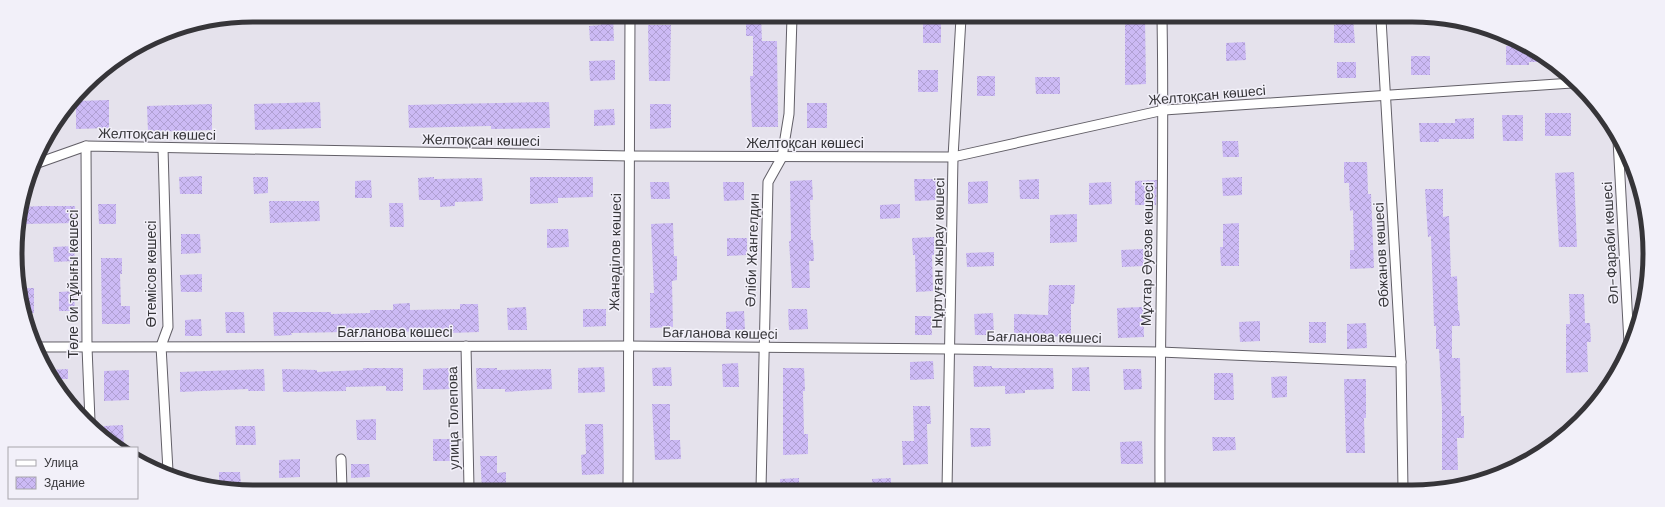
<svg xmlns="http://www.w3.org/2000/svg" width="1665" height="507" viewBox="0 0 1665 507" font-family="'DM Sans',sans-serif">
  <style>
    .building { fill: url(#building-cross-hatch) }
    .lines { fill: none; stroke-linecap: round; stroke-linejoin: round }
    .street-casing { stroke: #625f67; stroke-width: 11 }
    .street { stroke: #fff; stroke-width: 9 }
    .labels { text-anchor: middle; stroke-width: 3; stroke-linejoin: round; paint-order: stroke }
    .street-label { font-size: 14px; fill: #363539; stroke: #f2f0f9 }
    .rim { fill: none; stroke: #363539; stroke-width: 5 }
  </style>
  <defs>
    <pattern id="building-cross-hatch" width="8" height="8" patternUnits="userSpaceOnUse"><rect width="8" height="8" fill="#ccbaf5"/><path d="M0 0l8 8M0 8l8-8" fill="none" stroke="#b0a0d3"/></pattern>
  </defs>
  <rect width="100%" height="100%" fill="#e5e2ec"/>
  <g class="building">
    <polygon points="601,16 613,16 614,41 590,41 589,26 601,25"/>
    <polygon points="746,17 761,17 762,41 777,41 778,127 752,127 750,76 753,76 753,36 746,36"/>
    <polygon points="1125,18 1145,18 1146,84 1125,85"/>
    <polygon points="1336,19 1353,19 1355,43 1334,43 1334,25 1336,25"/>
    <rect x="923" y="22" width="18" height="21"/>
    <polygon points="648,25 671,25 670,81 649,81"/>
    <polygon points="1245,42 1246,60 1226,61 1226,43"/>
    <polygon points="1506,46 1521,46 1544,55 1551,62 1529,62 1529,65 1506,65"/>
    <rect x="1411" y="56" width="19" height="19"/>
    <polygon points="615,60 615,80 590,81 589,61"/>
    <rect x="1337" y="62" width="19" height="16"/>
    <rect x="918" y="70" width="20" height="22"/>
    <rect x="977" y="76" width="18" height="20"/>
    <polygon points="1035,77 1060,77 1060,94 1036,94"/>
    <polygon points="109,100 109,128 76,129 76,101"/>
    <polygon points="320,102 321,128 255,130 254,104"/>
    <polygon points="549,102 550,128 491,129 491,126 409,128 408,105"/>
    <rect x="807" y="103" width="20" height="25"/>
    <polygon points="212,104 212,130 148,132 147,106"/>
    <polygon points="650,104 671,104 671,128 650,129"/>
    <polygon points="614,109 615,125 594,126 594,110"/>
    <rect x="1545" y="113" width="26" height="23"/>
    <polygon points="1502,115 1523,115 1523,141 1503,141"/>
    <polygon points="1474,118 1474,139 1439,139 1439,142 1420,142 1419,123 1455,123 1455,119"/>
    <polygon points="1222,141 1238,141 1239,157 1223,157"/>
    <polygon points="1344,162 1367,162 1368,194 1371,194 1374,268 1350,269 1350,250 1354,250 1353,210 1350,211 1349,183 1344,183"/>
    <polygon points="1574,172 1577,247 1559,247 1555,173"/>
    <polygon points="202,176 202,194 180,194 179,177"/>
    <polygon points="253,177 268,177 268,193 254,194"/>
    <polygon points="434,177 434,179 482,178 483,201 455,202 455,206 440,207 440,200 419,200 418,178"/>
    <polygon points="530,177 593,177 593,197 558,198 558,203 530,204"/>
    <polygon points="1242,177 1242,195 1223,196 1222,178"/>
    <polygon points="914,179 936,179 936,200 915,201"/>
    <polygon points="1039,179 1039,199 1020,199 1019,180"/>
    <polygon points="371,180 372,198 355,198 355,181"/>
    <polygon points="812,180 813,200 810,200 811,240 813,240 814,261 809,261 810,288 792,288 789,241 791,241 790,181"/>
    <polygon points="1157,180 1156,205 1135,205 1135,181"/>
    <polygon points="988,181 988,203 968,204 968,182"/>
    <polygon points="650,182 669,182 670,199 651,199"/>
    <polygon points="723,182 744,182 744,200 724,201"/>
    <polygon points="1111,182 1112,204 1089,205 1089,183"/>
    <polygon points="1425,189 1443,189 1443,217 1449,216 1451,277 1457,276 1458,311 1459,310 1460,326 1452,326 1452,358 1460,358 1461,416 1464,416 1464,438 1457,438 1458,470 1442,470 1442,408 1439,349 1436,349 1436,326 1434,326 1431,236 1428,237"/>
    <polygon points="269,201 319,201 320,221 270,223"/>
    <polygon points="389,203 403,203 404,227 390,227"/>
    <polygon points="98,204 116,204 116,224 99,224"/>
    <polygon points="900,204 900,218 880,219 880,205"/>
    <polygon points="41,206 75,206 76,223 22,224 22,207"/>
    <polygon points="1077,214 1077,242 1050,243 1050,215"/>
    <polygon points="673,223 674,256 677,256 677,280 672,281 673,327 650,328 650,293 654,293 651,224"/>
    <polygon points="1239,223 1239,266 1221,266 1220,247 1223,247 1223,224"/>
    <polygon points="547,229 568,229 569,247 547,248"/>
    <polygon points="181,234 200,234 201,253 181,254"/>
    <polygon points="934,237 934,255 932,255 933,291 916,292 915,255 913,255 912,238"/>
    <polygon points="727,238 747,238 747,255 727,256"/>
    <polygon points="74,246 75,261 54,262 53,247"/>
    <polygon points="1143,249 1144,266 1122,267 1121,250"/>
    <polygon points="994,252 994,266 967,267 966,253"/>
    <polygon points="101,258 122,258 122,274 120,274 121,306 130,306 130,324 102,324"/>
    <polygon points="202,274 202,292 181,292 180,275"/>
    <polygon points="1049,285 1075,285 1074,304 1071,304 1071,336 1040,337 1040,339 1014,338 1014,314 1048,315"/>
    <polygon points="21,288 34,288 34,313 23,313"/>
    <polygon points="74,291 75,311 59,311 59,292"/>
    <polygon points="1569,294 1584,294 1585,323 1590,323 1591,342 1587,342 1588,372 1566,373 1566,324 1570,324"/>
    <polygon points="410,303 410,310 460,309 460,304 478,304 479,332 421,334 421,331 371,333 346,333 346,332 291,333 292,335 274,336 273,312 331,312 331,314 370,313 370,310 393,310 393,304"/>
    <polygon points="526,307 527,330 508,330 507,308"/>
    <polygon points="1143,307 1144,337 1118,338 1117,308"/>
    <polygon points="583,309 606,309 606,326 583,327"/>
    <polygon points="788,309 807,309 808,329 789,330"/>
    <polygon points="744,311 745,330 726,330 726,312"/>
    <polygon points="225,312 244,312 245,333 226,333"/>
    <polygon points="993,313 994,335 975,335 974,314"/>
    <polygon points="915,316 931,316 932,335 915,335"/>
    <polygon points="201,319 202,336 185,336 185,320"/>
    <polygon points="1260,321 1260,341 1240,342 1239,322"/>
    <rect x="1309" y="322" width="17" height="21"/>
    <polygon points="1366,323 1367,348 1347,349 1347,324"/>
    <polygon points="933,361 934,379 910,380 910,362"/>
    <polygon points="738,363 739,387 723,387 722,364"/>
    <polygon points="973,366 992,366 992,368 1053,368 1054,389 1025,390 1025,393 1005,394 1005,386 974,387"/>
    <polygon points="604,367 605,392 578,393 578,368"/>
    <polygon points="671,367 672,386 653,386 652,368"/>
    <polygon points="1089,367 1090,391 1072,391 1072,368"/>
    <polygon points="363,368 403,368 403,391 386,391 386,386 346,387 346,391 283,392 282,369 317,370 317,372 363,370"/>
    <polygon points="449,368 450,389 423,390 423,369"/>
    <polygon points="476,368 497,368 497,370 551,369 552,389 505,392 505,389 477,389"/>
    <polygon points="783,368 804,368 805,391 803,391 804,434 808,434 808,454 783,455"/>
    <polygon points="68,369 68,379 52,379 48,370"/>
    <polygon points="264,369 265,391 248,391 248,389 180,392 180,372"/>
    <polygon points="1123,369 1141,369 1142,389 1124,390"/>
    <polygon points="129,370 129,400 104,401 104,371"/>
    <polygon points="1214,373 1233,373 1234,400 1214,400"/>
    <polygon points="1287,376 1287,397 1272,398 1271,377"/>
    <polygon points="1344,379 1366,379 1366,418 1364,418 1365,453 1346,453"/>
    <polygon points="652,404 670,404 670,440 680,440 681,459 655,460"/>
    <polygon points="913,406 930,406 931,424 927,424 928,464 903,465 902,441 914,441"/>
    <polygon points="376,419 376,440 357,440 356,420"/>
    <polygon points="585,424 603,424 604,474 582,475 581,455 586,454"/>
    <polygon points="123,425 124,448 117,448 104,435 104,426"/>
    <polygon points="235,426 255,426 256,445 236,445"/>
    <polygon points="970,428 990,428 991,446 971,447"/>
    <polygon points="1212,437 1235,437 1236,450 1213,451"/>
    <polygon points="433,439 452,439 453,461 433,461"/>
    <polygon points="1142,441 1143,464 1121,464 1120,442"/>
    <polygon points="480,456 497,456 497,473 506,472 506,488 482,488"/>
    <polygon points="300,459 300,477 279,478 279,460"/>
    <polygon points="351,464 369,464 370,477 351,478"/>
    <polygon points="219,472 240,472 241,487 219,487"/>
    <polygon points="799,478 799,489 780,489 780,479"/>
    <polygon points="891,478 891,489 873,489 872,479"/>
  </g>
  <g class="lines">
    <defs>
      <g id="street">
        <polyline points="1381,19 1401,362 1403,490"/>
        <polyline points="1618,140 1629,343"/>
        <polyline points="86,146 87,347 90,421"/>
        <polyline points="163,148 168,327 161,346 168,471"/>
        <polyline points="35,164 86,146 630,156 953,157 1164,110 1572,83"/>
        <polyline points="466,346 469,488"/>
        <polyline points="37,347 628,346 950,349 1160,352 1401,362"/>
        <polyline points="341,459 342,488"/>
        <polyline points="628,488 630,16"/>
        <polyline points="761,489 768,182 782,157 789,114 792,17"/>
        <polyline points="947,489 953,157 961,18"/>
        <path d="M1160,489C1159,332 1165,175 1162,18"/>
      </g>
    </defs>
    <use href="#street" class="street-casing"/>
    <use href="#street" class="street"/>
  </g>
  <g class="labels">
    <g class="street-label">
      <text transform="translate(1207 95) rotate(-5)" y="5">Желтоқсан көшесі</text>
      <text transform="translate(157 134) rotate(1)" y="5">Желтоқсан көшесі</text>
      <text transform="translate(481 140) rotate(1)" y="5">Желтоқсан көшесі</text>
      <text x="805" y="148">Желтоқсан көшесі</text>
      <text transform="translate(1610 243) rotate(-93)" y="5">Әл-Фараби көшесі</text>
      <text transform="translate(752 250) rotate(-88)" y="5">Әліби Жангелдин</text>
      <text transform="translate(615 252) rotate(-89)" y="5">Жанәділов көшесі</text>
      <text transform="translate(938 253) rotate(-89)" y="5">Нұртуған жырау көшесі</text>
      <text transform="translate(1147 254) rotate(-89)" y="5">Мұхтар Әуезов көшесі</text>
      <text transform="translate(1381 255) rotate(-93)" y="5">Әбжанов көшесі</text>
      <text transform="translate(151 274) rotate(-90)" y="5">Өтемісов көшесі</text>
      <text transform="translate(73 284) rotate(-90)" y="5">Төле би тұйығы көшесі</text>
      <text x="395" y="337">Бағланова көшесі</text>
      <text transform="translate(720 333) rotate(1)" y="5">Бағланова көшесі</text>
      <text transform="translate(1044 337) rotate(1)" y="5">Бағланова көшесі</text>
      <text transform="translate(453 418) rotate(-91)" y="5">улица Толепова</text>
    </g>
  </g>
  <path d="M0 0H1665V507H0ZM253 22H1412A231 231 0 0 1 1643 253V254A231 231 0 0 1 1412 485H253A231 231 0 0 1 22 254V253A231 231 0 0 1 253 22Z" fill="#f2f0f9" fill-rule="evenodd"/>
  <path class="rim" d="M253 22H1412A231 231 0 0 1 1643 253V254A231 231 0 0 1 1412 485H253A231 231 0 0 1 22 254V253A231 231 0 0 1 253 22Z"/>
  <rect x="8" y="447" width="130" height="52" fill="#f2f0f9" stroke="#a7a5ac"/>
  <rect x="16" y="460" width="20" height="6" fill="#ffffff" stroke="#a7a5ac"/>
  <text x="44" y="467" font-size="12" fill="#363539">Улица</text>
  <rect x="16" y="477" width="20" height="12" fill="url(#building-cross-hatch)" stroke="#a7a5ac"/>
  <text x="44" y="487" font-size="12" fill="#363539">Здание</text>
</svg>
